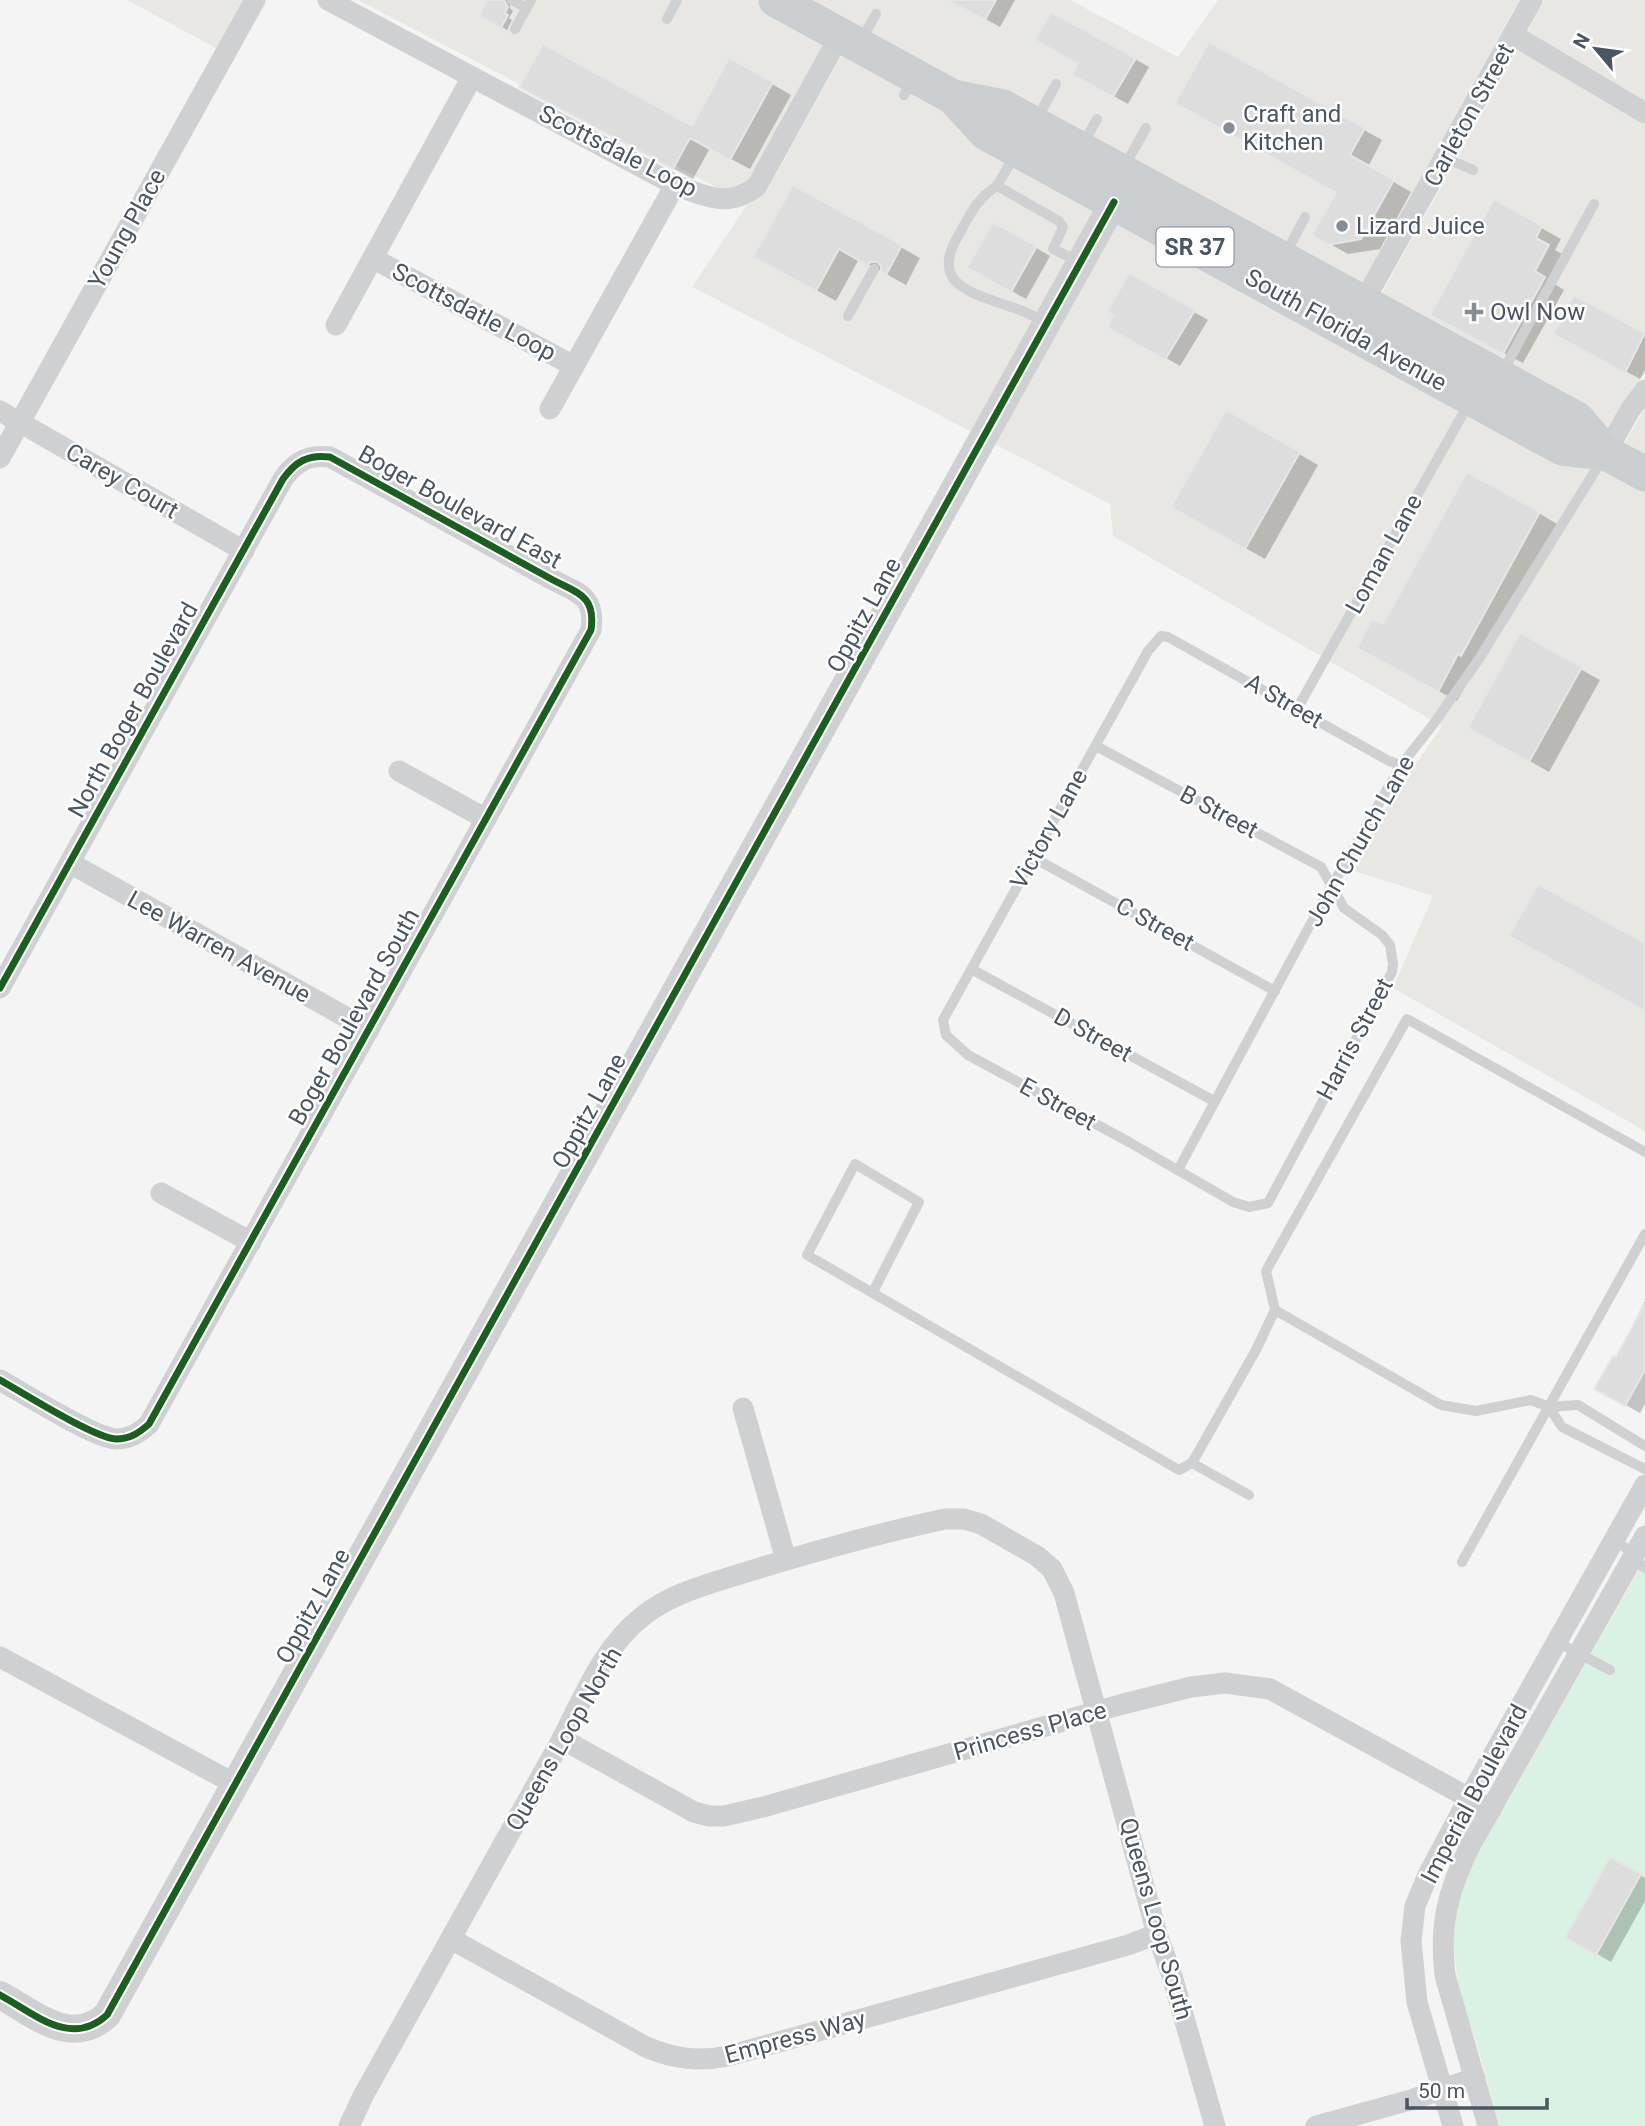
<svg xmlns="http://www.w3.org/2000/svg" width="1645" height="2126" viewBox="0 0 1645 2126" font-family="Roboto,sans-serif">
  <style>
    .commercial { fill: #e8e7e3 }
    .green { fill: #d9f2e3 }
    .shadow { fill: #0003 }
    .building { fill: #ddddde; stroke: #e5e6e7; stroke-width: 2 }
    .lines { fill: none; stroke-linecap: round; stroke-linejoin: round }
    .service { stroke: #ced0d2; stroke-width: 10 }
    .minor { stroke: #ced0d2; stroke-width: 21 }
    .tertiary { stroke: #ced0d2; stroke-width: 28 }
    .primary { stroke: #caced1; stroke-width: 35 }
    .cycleway-casing { stroke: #fff; stroke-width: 11 }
    .cycleway { stroke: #1b5e20; stroke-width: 7 }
    .poi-dot { fill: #868d94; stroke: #fff; stroke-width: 2.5 }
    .labels { text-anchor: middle; stroke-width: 5; stroke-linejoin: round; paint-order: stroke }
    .shield { fill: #fff; stroke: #808990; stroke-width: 2 }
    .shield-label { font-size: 23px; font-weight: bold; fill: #4a5661 }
    .poi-label { font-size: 24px; fill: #4a5661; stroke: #fff; text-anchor: start }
    .street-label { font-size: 24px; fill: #4a5661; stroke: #fff }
  </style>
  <rect width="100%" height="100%" fill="#f4f4f4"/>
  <g class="commercial">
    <polygon points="127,0 243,0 216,48"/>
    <polygon points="358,0 757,0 826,38 749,179 741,185 720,189"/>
    <polygon points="796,0 1070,0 1178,57 1218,0 1519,0 1359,289 958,88"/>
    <polygon points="1544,0 1645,0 1645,101 1527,32"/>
    <polygon points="845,49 1099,206 974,433 692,287 747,205 767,191"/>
    <polygon points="1518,49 1645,124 1645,373 1621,404 1604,435 1378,300"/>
    <polygon points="1118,216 1568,458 1645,485 1645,1131 1393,988 1433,896 1345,868 1442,726 1113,536 1110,504 993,443"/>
    <polygon points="1645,408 1645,463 1621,450"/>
  </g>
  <path class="green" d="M1645,1559V2124L1644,2126H1498C1494,2111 1490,2093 1487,2080C1471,2016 1441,1965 1460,1897C1464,1882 1472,1867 1479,1852Z"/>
  <g class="shadow">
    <polygon points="485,0 510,0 510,8 513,11 509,18 512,20 507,30 481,15 488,2"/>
    <polygon points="951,0 1015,0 1000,27"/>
    <polygon points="1210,44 1382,140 1368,167 1411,192 1380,249 1348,254 1314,235 1338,192"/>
    <polygon points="1135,59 1149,67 1128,104 1074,74"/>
    <polygon points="772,84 791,95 750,169 710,148 693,179 541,98 693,128"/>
    <polygon points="794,187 920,258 906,285 859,259 836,301 756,256"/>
    <polygon points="1495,202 1561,239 1555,250 1567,257 1553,283 1564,290 1523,363 1451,325"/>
    <polygon points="994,224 1050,256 1026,299 970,268"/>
    <polygon points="1129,275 1208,320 1180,366 1109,326"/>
    <polygon points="1575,297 1645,335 1645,370 1640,379 1556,333"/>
    <polygon points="1226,412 1318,465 1265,559 1173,507"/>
    <polygon points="1539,513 1557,524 1457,701 1377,657 1383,627"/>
    <polygon points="1521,636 1600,680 1549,772 1470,727"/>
    <polygon points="1645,1301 1645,1404 1640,1413 1597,1389 1635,1325 1633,1324"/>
    <polygon points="1611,1859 1645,1878 1645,1901 1611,1962 1568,1937"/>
  </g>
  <g class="building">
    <polygon points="487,0 504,0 508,7 505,13 508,15 501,28 479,16"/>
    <polygon points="948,0 996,0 985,20"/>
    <polygon points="1051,12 1136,58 1113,97 1072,75 1078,64 1035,40"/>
    <polygon points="1209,42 1365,128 1350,155 1394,180 1361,239 1328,245 1312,235 1336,193 1175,103"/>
    <polygon points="543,44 692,126 729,58 773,82 730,160 690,138 673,169 519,87"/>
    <polygon points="793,185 902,245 886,275 881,272 881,266 877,262 871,262 867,265 839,249 816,291 753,257"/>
    <polygon points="1494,199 1542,226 1536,238 1549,245 1535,271 1545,277 1503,354 1430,315"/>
    <polygon points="993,222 1037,246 1011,292 967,268"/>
    <polygon points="1129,273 1195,310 1165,360 1107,327 1113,315 1107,312"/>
    <polygon points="1574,295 1645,333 1625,373 1553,334"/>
    <polygon points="1226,410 1300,452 1245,549 1171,507"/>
    <polygon points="1467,472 1540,512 1461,656 1458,654 1438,692 1357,648 1372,619 1383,624"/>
    <polygon points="1520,633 1582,667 1529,762 1468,728"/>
    <polygon points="1538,884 1645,943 1645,1011 1509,936"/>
    <polygon points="1645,1304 1645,1370 1625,1406 1594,1389 1613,1356 1616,1357"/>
    <polygon points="1610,1857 1641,1874 1596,1955 1565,1938"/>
  </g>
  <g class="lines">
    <g class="service">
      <polyline points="512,0 526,8"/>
      <polyline points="667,19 677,0"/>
      <polyline points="515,29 531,0"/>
      <polyline points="861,40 876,14"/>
      <polyline points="904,95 912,78"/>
      <polyline points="1036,121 1056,84"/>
      <polyline points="1083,144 1097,119"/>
      <polyline points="1445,158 1473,170"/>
      <polyline points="1123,169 1146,128"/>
      <polyline points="997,186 1016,153"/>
      <polyline points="1285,255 1305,217"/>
      <polyline points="848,316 874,269"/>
      <path d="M1047,323C1034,316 1022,310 1008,306C970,292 930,284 958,236C970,215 976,199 997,186L1059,221L1063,227L1053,249L1078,261"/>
      <polyline points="1502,373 1594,204"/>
      <polyline points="1297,709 1469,403"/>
      <polyline points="1096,746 1321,867 1344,908 1382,935 1390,945 1393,964 1392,972 1268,1203 1249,1207 1233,1202 1129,1142 968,1055 946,1035 943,1020 1148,651 1161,636 1168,637 1389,761 1401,765"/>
      <polyline points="1034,858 1275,991"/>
      <polyline points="973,970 1214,1101"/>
      <polyline points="1178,1170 1317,912 1401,765 1432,726 1479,659 1603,458"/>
      <polyline points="873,1292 919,1202 855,1164 807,1255 1179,1470 1192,1463"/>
      <polyline points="1275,1310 1441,1405 1476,1411 1531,1400 1549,1407 1578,1405 1645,1446"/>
      <polyline points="1549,1407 1562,1427 1645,1469"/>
      <polyline points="1249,1495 1192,1463 1256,1350 1275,1310 1266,1271 1407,1019 1645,1152"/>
      <polyline points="1615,1541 1635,1554 1641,1565 1645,1568"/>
      <polyline points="1462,1562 1645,1234"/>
      <polyline points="1557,1642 1610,1670"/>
    </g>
    <g class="minor">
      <path d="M328,0L675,185C706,196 728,209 757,186L840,35"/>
      <polyline points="1513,35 1645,113"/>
      <polyline points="374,259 574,366"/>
      <polyline points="1363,303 1532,0"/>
      <polyline points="336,325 472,77"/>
      <polyline points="550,409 675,185"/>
      <polyline points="0,411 244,551"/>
      <polyline points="1606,453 1630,410 1645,390"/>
      <polyline points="0,458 255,0"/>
      <polyline points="399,771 486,819"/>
      <polyline points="70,863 369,1030"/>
      <path d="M0,988L283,479C295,462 308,454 330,457L553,580C578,593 596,596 591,630L149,1424C139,1433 130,1439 116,1439C94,1438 23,1393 0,1380"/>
      <polyline points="161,1193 251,1242"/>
      <polyline points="743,1408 786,1560"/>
      <polyline points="0,1657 235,1784"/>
      <polyline points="562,1739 694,1812 709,1816 724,1816 767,1806 1123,1704 1191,1687 1225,1683 1270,1689 1491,1810"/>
      <path d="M451,1939L646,2047C674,2059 699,2062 728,2056L1128,1945L1157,1934"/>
      <path d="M349,2126L363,2096L562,1739C584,1696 604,1646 643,1616C673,1592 715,1582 750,1571C815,1551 880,1533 945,1519H964L981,1524L1037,1556L1052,1569L1064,1593L1157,1934L1172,1976L1215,2126"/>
      <polyline points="1316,2126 1414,2099 1475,2078"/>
      <polyline points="1453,2126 1417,2002 1411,1941 1415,1906 1428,1875 1469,1798 1645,1485"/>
      <path d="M1488,2126L1445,1975C1439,1925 1448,1890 1470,1846L1645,1536"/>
    </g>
    <path class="tertiary" d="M0,1995C35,2014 71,2048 107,2015L1114,202"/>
    <g class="primary">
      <polyline points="776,0 953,97 1003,107 1500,377 1577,419 1606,453 1645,474"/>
      <polyline points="953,97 986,133 1562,448 1606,453"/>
    </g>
    <defs>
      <g id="cycleway">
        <path d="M0,988L283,479C295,462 308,454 330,457L553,580C578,593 596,596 591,630L149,1424C139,1433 130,1439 116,1439C94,1438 23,1393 0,1380"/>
        <path d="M0,1995C35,2014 71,2048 107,2015L1114,202"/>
      </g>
    </defs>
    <use href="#cycleway" class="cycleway-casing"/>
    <use href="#cycleway" class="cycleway"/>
  </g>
  <g class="poi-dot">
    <circle cx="1229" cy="128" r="7"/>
    <circle cx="1342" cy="226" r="7"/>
    <path d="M1470.5 301.5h7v7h7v7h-7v7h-7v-7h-7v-7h7z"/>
  </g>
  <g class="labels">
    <rect class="shield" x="1156.5" y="227.5" width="77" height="39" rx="5"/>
    <g class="shield-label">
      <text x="1195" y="255">SR 37</text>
    </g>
    <g class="poi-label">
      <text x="1243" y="122">Craft and<tspan x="1243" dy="28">Kitchen</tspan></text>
      <text x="1356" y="234">Lizard Juice</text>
      <text x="1490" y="320">Owl Now</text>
    </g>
    <g class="street-label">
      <text transform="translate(1469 115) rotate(-61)" y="8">Carleton Street</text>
      <text transform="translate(618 151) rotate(27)" y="8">Scottsdale Loop</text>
      <text transform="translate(127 229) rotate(-61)" y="8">Young Place</text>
      <text transform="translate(474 312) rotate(28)" y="8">Scottsdatle Loop</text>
      <text transform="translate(1346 330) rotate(29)" y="8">South Florida Avenue</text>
      <text transform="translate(122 481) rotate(30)" y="8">Carey Court</text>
      <text transform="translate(460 507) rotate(29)" y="8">Boger Boulevard East</text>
      <text transform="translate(1384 554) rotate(-61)" y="8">Loman Lane</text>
      <text transform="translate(864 615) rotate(-61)" y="8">Oppitz Lane</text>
      <text transform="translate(1284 701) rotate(30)" y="8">A Street</text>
      <text transform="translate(133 710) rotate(-61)" y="8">North Boger Boulevard</text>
      <text transform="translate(1219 812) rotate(28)" y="8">B Street</text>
      <text transform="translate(1049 829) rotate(-61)" y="8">Victory Lane</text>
      <text transform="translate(1360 841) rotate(-60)" y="8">John Church Lane</text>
      <text transform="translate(1155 924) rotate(29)" y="8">C Street</text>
      <text transform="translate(219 947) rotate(29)" y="8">Lee Warren Avenue</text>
      <text transform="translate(354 1017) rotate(-61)" y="8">Boger Boulevard South</text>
      <text transform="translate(1093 1035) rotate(29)" y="8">D Street</text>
      <text transform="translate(1355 1039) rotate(-62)" y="8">Harris Street</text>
      <text transform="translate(1058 1104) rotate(29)" y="8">E Street</text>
      <text transform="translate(589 1111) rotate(-61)" y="8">Oppitz Lane</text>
      <text transform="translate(313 1606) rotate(-61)" y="8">Oppitz Lane</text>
      <text transform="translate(1030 1731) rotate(-16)" y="8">Princess Place</text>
      <text transform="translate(564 1739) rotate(-60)" y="8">Queens Loop North</text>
      <text transform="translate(1474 1794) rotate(-62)" y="8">Imperial Boulevard</text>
      <text transform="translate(1156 1919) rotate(74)" y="8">Queens Loop South</text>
      <text transform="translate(795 2037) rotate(-15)" y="8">Empress Way</text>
    </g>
  </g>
  <g transform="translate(1596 49) rotate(299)" stroke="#ffffff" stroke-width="5" paint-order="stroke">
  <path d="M0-5L12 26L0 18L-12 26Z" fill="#4a5661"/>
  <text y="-10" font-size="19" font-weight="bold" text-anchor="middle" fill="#4a5661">N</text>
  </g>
  <path d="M1407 2098v10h140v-10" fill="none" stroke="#4a5661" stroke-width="3.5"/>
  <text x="1418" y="2098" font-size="21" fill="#4a5661" stroke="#ffffff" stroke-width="5" paint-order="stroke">50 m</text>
</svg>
